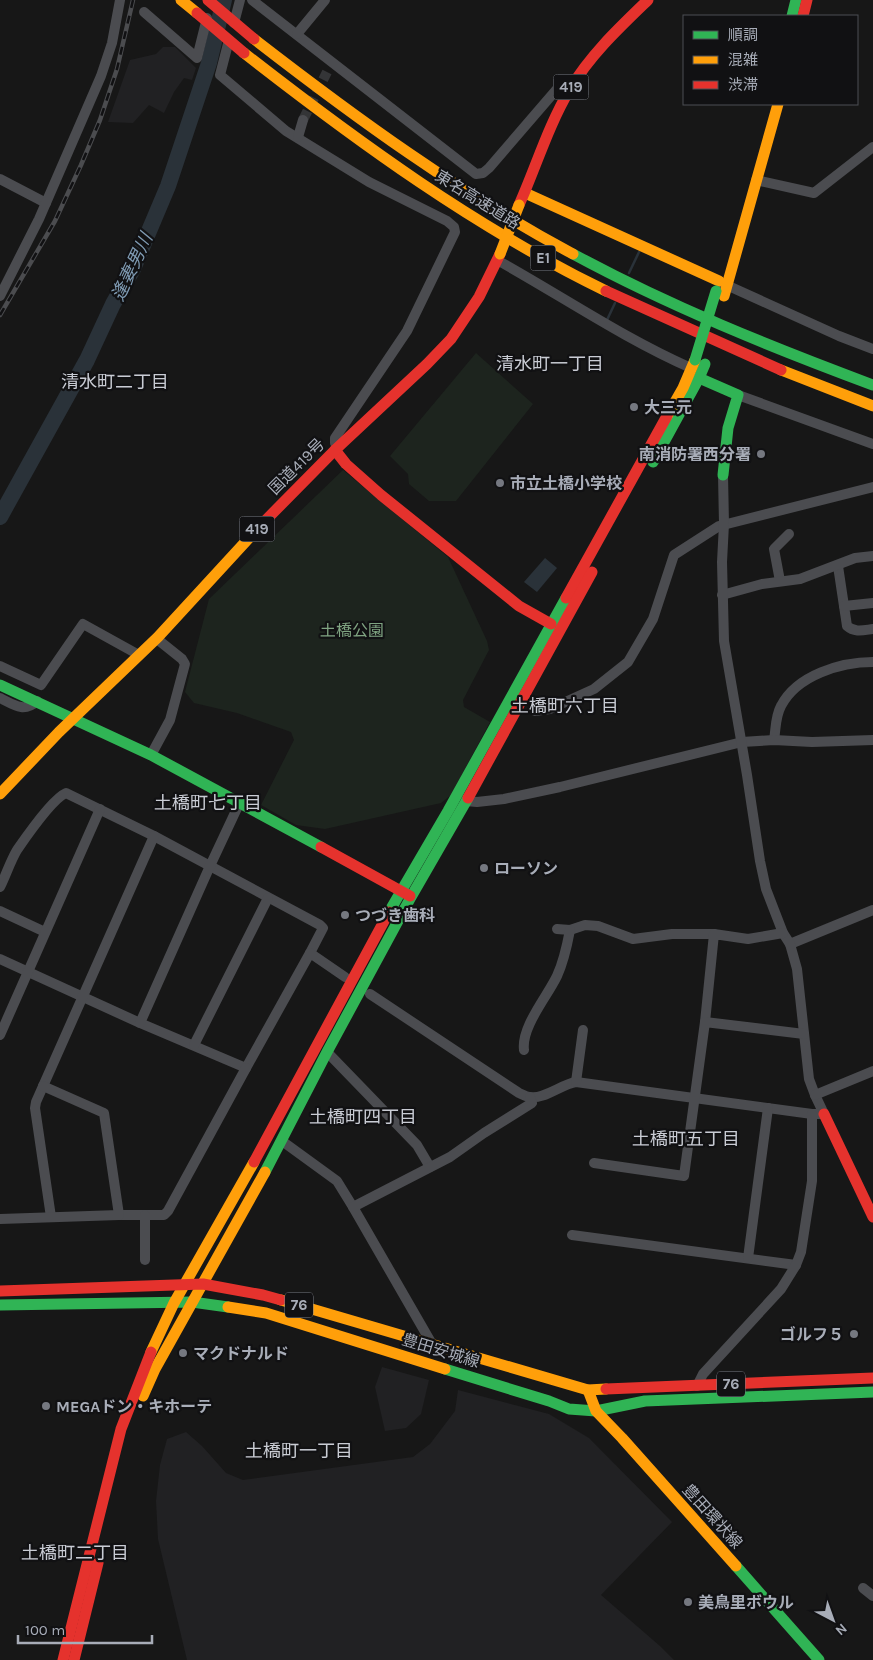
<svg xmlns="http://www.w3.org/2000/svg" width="873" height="1660" viewBox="0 0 873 1660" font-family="Karla,'Noto Sans JP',sans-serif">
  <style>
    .built { fill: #212123 }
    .green { fill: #1d241e }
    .water { fill: #2a3239 }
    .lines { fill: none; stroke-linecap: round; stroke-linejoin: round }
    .stream { stroke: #2a3239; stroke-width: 2.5 }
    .river { stroke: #2a3239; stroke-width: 16 }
    .street-tunnel { stroke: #343537; stroke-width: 10; stroke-dasharray: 10 5; stroke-linecap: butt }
    .street { stroke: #4b4c50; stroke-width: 10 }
    .fast { stroke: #30b455; stroke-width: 11 }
    .slow { stroke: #ff9f0a; stroke-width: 11 }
    .jam { stroke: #e5322d; stroke-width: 11 }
    .rail-casing { stroke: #4b4c4f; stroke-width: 4.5 }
    .rail { stroke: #111113; stroke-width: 2.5; stroke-dasharray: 8; stroke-linecap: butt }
    .fast-bridge { stroke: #30b455; stroke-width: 11 }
    .slow-bridge { stroke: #ff9f0a; stroke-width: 11 }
    .jam-bridge { stroke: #e5322d; stroke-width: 11 }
    .poi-dot { fill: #757880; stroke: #111113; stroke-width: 2 }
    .labels { text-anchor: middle; stroke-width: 4.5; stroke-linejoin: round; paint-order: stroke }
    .shield { fill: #111113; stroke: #7b7e86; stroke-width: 1 }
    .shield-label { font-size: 15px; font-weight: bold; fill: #a8adb8 }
    .street-label { font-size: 16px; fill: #a8adb8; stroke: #111113 }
    .poi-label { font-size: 16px; font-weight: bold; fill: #a8adb8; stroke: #111113; text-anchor: start }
    .park-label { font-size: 16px; fill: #7fa381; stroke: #111113 }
    .water-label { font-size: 18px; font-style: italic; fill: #7f9bb3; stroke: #111113 }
    .neighbourhood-label { font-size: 18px; fill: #c9ccd4; stroke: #111113 }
  </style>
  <rect width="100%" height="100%" fill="#171717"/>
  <g class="built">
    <polygon points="163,47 175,47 196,68 192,80 184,78 174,92 164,113 149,105 133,123 108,122 130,60 156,54"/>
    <polygon points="382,1367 429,1380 421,1414 406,1428 385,1431 375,1387"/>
    <polygon points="458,1390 549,1414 589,1438 672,1522 601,1595 660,1646 674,1660 187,1660 158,1539 156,1501 160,1465 167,1439 186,1432 202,1446 226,1473 243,1480 413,1457 430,1444 455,1411"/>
  </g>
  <g class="green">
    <polygon points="476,353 533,404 456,501 429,501 409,484 408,474 390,456"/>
    <polygon points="343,470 448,557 487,641 489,650 463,700 464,707 490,722 451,795 441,803 325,829 296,825 261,805 294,740 291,732 237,713 194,703 185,692 209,599"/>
  </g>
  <polygon class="water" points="545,558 557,568 537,592 524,582"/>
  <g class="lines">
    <g class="stream">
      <polyline points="629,273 639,252"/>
      <polyline points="607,320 615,303"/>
    </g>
    <polyline class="river" points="0,517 87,360 113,304 133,269 168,186 209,63 224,0"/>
    <polyline class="street-tunnel" points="303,120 327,72"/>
    <g class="street">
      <polyline points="252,0 476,174 483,173 489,168 557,89 560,87 570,89"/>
      <polyline points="144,12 197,58 207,18"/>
      <polyline points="234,23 240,0"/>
      <polyline points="297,34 325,0"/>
      <polyline points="229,40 220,75 286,131 369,182 447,221 454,227 455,232 407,331 335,438 335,443"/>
      <polyline points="298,137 303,120"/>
      <polyline points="0,179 46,203"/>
      <polyline points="756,180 814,193 873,147"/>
      <path d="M497,260C562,296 623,338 691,368"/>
      <polyline points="722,283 839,336 873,349"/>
      <polyline points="0,296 39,219 101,76 112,43 120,0"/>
      <polyline points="738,395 873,444"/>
      <path d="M838,566L847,626C855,633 864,630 873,629"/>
      <polyline points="780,581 774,549 789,534"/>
      <polyline points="722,595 762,584 800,579 855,558 873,556"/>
      <polyline points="844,606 873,603"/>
      <polyline points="0,666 41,685 83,624 139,655"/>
      <path d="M0,698C14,705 24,713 37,701"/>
      <polyline points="535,711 550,709 594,689 628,662 653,619 674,555 719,526 873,487"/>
      <path d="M774,740C776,729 775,717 781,706C797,675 841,662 873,662"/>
      <polyline points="151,755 170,720 185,664 182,659 157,639"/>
      <polyline points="466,801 477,802 504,799 560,787 742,742 774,740 812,742 873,740"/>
      <path d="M0,887C6,875 10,862 17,850C26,837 52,799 66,793L154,836L320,925L323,928L310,953"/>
      <polyline points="0,911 45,932"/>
      <polyline points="557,929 570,930 585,925 598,926 633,939 672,934 714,934"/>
      <polyline points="790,944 873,910"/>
      <polyline points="0,959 140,1023 246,1068 310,953 345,977"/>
      <path d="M370,994L519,1093C522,1094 526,1097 530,1097C543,1100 562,1084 576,1082L812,1114H824L815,1095L809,1079L797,969L790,944L783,933L766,889L760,861L747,775L724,641L722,562L724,524L723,475"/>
      <polyline points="705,1022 714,934 748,939 783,933"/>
      <polyline points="140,1023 210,866 240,802"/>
      <polyline points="0,1035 100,809"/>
      <polyline points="194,1045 268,898"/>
      <path d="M524,1050C521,1027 547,997 557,976C564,961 567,946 570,930"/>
      <polyline points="327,1052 417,1145 430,1167"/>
      <polyline points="576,1082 583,1030"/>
      <polyline points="815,1095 873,1071"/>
      <polyline points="282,1141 337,1181 353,1207"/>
      <polyline points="594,1163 684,1176 705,1022 804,1034"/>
      <polyline points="119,1215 164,1215 168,1211 246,1068"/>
      <polyline points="145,1215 145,1260"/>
      <polyline points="51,1217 35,1108 36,1102 154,836"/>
      <polyline points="0,1219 119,1215 104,1113 43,1086"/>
      <polyline points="572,1235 796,1265"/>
      <polyline points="748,1258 768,1108"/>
      <polyline points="432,1344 353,1207 450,1157 484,1133 532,1103 530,1097"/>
      <polyline points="697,1386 703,1374 781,1289 796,1265 801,1252 812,1181 812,1114"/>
      <polyline points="863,1588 873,1596"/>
    </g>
    <g class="fast">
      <polyline points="792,16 796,0"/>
      <path d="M573,254C669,306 771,347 873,385"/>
      <polyline points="699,378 738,395 728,428 723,475"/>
      <polyline points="653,462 699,378 705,364"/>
      <polyline points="0,685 151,755 321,847"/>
      <polyline points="389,912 448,811 566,598"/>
      <polyline points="265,1172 327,1052 411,897 468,798"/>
      <polyline points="0,1305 192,1302 228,1307"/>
      <polyline points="445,1369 549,1401 569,1409 596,1411 645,1401 873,1392"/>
      <polyline points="736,1566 819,1660"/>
    </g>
    <g class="slow">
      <polyline points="181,0 197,13"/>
      <path d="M254,39C356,118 459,193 573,254"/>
      <path d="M244,53C358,142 476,228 606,291"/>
      <polyline points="525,193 719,281"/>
      <polyline points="724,296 778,104"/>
      <polyline points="781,370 873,406"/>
      <polyline points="667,416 683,388 695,360"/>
      <polyline points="0,794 59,732 158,637 261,525"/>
      <polyline points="281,1300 588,1390 606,1389"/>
      <polyline points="228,1307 266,1313 445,1369"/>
      <polyline points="151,1352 174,1303 254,1162"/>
      <polyline points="588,1390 596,1411 622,1438 736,1566"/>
      <polyline points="143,1396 155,1369 265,1172"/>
    </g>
    <g class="jam">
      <polyline points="803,16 807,0"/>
      <path d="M519,205C536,167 548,126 570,89C590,55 620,27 648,0"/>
      <polyline points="606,291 781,370"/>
      <polyline points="335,450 346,464 381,495 519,606 551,624"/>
      <polyline points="261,525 335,450 427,364 451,339 479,297 500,254"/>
      <polyline points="566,598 667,416"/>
      <polyline points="468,798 592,572"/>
      <polyline points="321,847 410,896"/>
      <polyline points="824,1114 873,1217"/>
      <polyline points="254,1162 389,912"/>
      <polyline points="0,1291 203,1284 263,1295 281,1300"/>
      <polyline points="606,1389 873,1378"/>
      <polyline points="63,1660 121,1429 151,1352"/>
      <polyline points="74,1660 98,1563"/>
    </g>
    <defs>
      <polyline id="rail" points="0,315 55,221 81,165 100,120 117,69 133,0"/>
    </defs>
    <use href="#rail" class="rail-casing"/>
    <use href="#rail" class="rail"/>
    <polyline class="fast-bridge" points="695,360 716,291"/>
    <polyline class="slow-bridge" points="500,254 519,205"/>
    <g class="jam-bridge">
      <polyline points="208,0 254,39"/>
      <polyline points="197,13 244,53"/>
    </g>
  </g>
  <g class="poi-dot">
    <circle cx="634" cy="407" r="5"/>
    <circle cx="761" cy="454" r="5"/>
    <circle cx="500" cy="483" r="5"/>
    <circle cx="484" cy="868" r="5"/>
    <circle cx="345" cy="915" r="5"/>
    <circle cx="854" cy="1334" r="5"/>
    <circle cx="183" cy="1353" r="5"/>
    <circle cx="46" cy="1406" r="5"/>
    <circle cx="688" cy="1602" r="5"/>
  </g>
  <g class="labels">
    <g class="shield">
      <rect x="553.5" y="74.5" width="35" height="25" rx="4"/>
      <rect x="530.5" y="245.5" width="25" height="25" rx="4"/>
      <rect x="239.5" y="516.5" width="35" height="25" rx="4"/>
      <rect x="285" y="1292.5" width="28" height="25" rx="4"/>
      <rect x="717" y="1371.5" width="28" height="25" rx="4"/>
    </g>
    <g class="shield-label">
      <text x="571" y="92">419</text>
      <text x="543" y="263">E1</text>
      <text x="257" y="534">419</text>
      <text x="299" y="1310">76</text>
      <text x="731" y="1389">76</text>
    </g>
    <g class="street-label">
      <text transform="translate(478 199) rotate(32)" y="6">東名高速道路</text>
      <text transform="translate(296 466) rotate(-45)" y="6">国道419号</text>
      <text transform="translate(441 1350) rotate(17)" y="6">豊田安城線</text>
      <text transform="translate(713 1516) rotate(48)" y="6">豊田環状線</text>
    </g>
    <g class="poi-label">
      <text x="644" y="413">大三元</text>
      <text x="751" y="460" text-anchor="end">南消防署西分署</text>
      <text x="510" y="489">市立土橋小学校</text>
      <text x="494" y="874">ローソン</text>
      <text x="355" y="921">つづき歯科</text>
      <text x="844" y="1340" text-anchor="end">ゴルフ５</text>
      <text x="193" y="1359">マクドナルド</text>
      <text x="56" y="1412">MEGAドン・キホーテ</text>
      <text x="698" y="1608">美鳥里ボウル</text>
    </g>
    <g class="park-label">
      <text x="352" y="636">土橋公園</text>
    </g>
    <g class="water-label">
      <text transform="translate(132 267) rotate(-65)" y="6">逢妻男川</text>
    </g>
    <g class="neighbourhood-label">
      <text x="550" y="370">清水町一丁目</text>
      <text x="115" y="388">清水町二丁目</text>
      <text x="565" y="712">土橋町六丁目</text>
      <text x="208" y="809">土橋町七丁目</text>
      <text x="363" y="1123">土橋町四丁目</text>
      <text x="686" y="1145">土橋町五丁目</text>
      <text x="299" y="1457">土橋町一丁目</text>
      <text x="75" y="1559">土橋町二丁目</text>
    </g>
  </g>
  <rect x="683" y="15" width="175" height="90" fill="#111113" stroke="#4d4f55"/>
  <rect x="693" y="31" width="25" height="8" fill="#30b455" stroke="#4d4f55"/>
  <text x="728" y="40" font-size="15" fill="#a8adb8">順調</text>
  <rect x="693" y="56" width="25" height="8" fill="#ff9f0a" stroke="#4d4f55"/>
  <text x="728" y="65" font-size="15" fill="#a8adb8">混雑</text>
  <rect x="693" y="81" width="25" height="8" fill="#e5322d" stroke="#4d4f55"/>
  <text x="728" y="90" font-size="15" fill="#a8adb8">渋滞</text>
  <g transform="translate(833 1620) rotate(139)" stroke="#111113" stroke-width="4" paint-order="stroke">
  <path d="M0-4L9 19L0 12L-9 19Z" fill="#a8adb8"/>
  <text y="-8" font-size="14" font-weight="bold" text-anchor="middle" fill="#a8adb8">N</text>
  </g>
  <path d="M18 1635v8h134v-8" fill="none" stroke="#a8adb8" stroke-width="2.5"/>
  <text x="25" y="1635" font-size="15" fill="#a8adb8" stroke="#111113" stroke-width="4" paint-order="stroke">100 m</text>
</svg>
